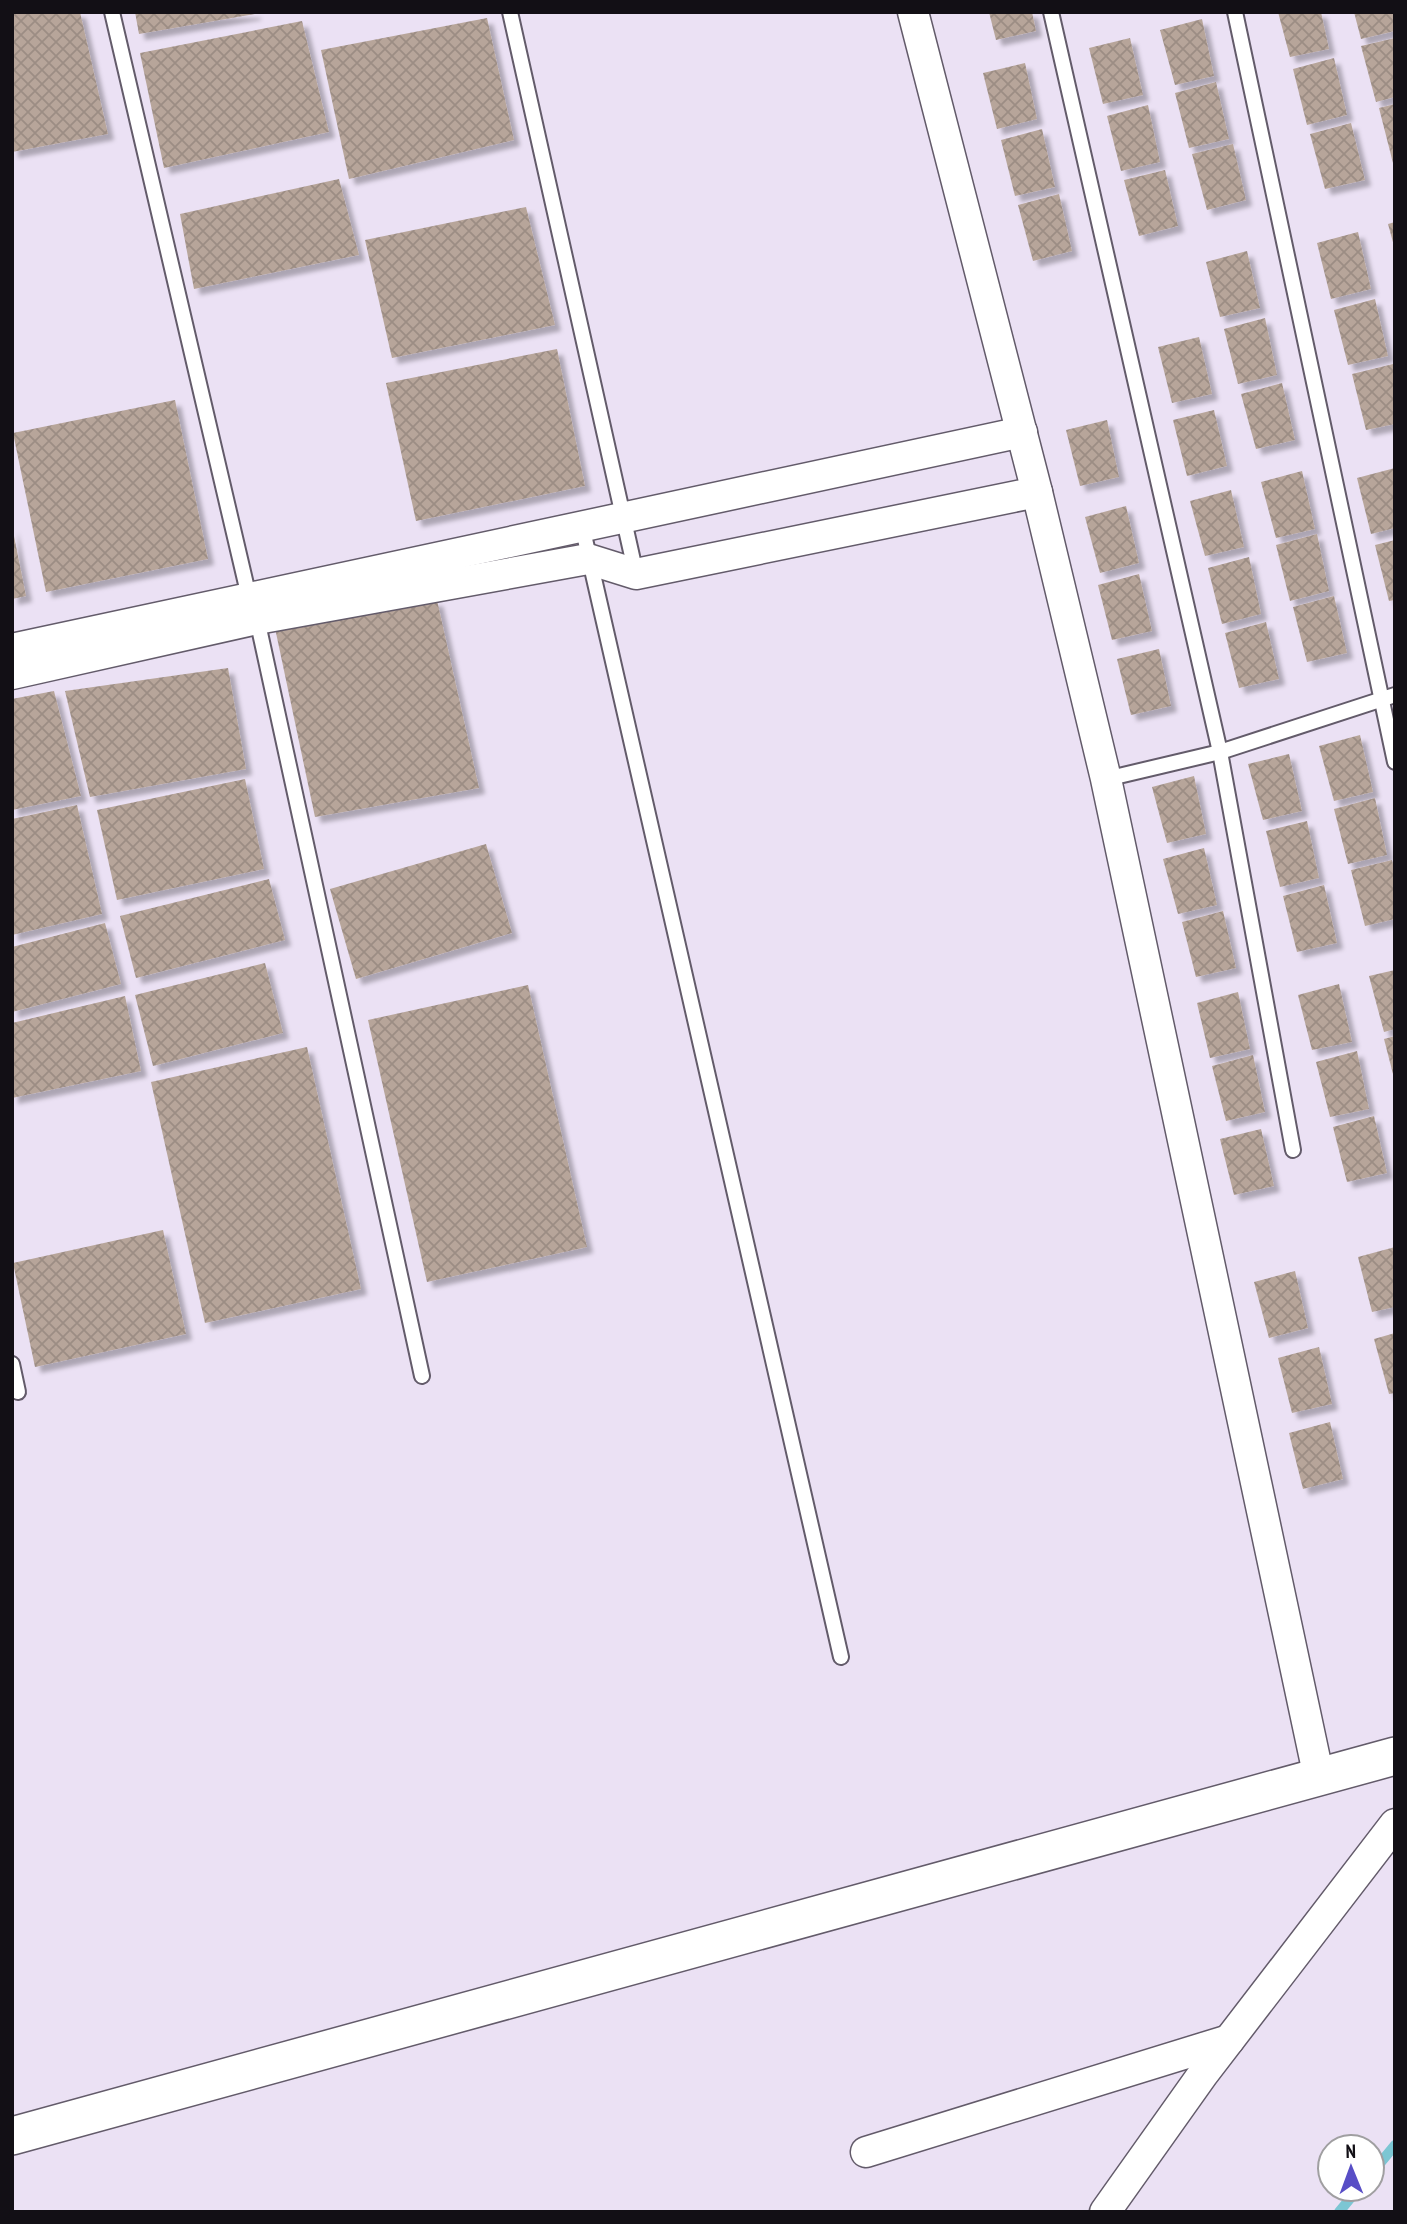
<svg xmlns="http://www.w3.org/2000/svg" width="1407" height="2224" viewBox="0 0 1407 2224" font-family="'PT Sans Narrow',sans-serif">
  <style>
    .lines { fill: none; stroke-linecap: round; stroke-linejoin: round }
    .stream { stroke: #7cc6d3; stroke-width: 10 }
    .building { fill: url(#building-cross-hatch); filter: url(#shadow) }
    .service-casing { stroke: #635b6a; stroke-width: 18 }
    .minor-casing { stroke: #635b6a; stroke-width: 33 }
    .tertiary-casing { stroke: #635b6a; stroke-width: 40 }
    .service { stroke: #fff; stroke-width: 14 }
    .minor { stroke: #fff; stroke-width: 30 }
    .tertiary { stroke: #fff; stroke-width: 37 }
  </style>
  <defs>
    <pattern id="building-cross-hatch" width="8" height="8" patternUnits="userSpaceOnUse" patternTransform="scale(1.75)"><rect width="8" height="8" fill="#b7a59a"/><path d="M0 0l8 8M0 8l8-8" fill="none" stroke="#9c8d84"/></pattern>
    <filter id="shadow"><feDropShadow dx="6" dy="6" stdDeviation="2" flood-color="#0004"/></filter>
  </defs>
  <rect width="100%" height="100%" fill="#ebe1f4"/>
  <g class="lines">
    <g class="stream">
      <polyline points="1372,2173 1395,2145"/>
      <polyline points="1339,2212 1358,2189"/>
    </g>
  </g>
  <g class="building">
    <polygon points="12,12 80,12 108,134 12,152"/>
    <polygon points="135,12 255,12 255,14 139,34"/>
    <polygon points="989,12 1032,12 1036,31 996,40"/>
    <polygon points="1278,12 1321,12 1329,49 1290,57"/>
    <polygon points="1354,12 1395,12 1395,31 1361,39"/>
    <polygon points="487,18 514,140 349,179 321,50"/>
    <polygon points="1202,19 1214,76 1175,85 1160,30"/>
    <polygon points="302,21 329,132 164,168 140,53"/>
    <polygon points="1130,38 1143,95 1103,104 1089,48"/>
    <polygon points="1395,38 1395,97 1376,102 1361,46"/>
    <polygon points="1334,58 1347,115 1307,125 1293,69"/>
    <polygon points="1025,63 1037,119 997,129 983,73"/>
    <polygon points="1216,82 1229,139 1189,148 1175,93"/>
    <polygon points="1395,104 1395,167 1394,167 1379,108"/>
    <polygon points="1148,105 1160,162 1121,171 1107,116"/>
    <polygon points="1351,123 1365,180 1325,189 1310,134"/>
    <polygon points="1042,129 1055,187 1015,196 1001,140"/>
    <polygon points="1233,144 1246,200 1207,210 1192,154"/>
    <polygon points="1165,170 1178,226 1139,236 1124,180"/>
    <polygon points="339,179 359,255 194,289 180,214"/>
    <polygon points="1059,194 1072,251 1033,261 1018,205"/>
    <polygon points="526,207 555,325 392,358 365,240"/>
    <polygon points="1395,222 1395,246 1394,246 1388,224"/>
    <polygon points="1358,232 1371,289 1331,299 1317,243"/>
    <polygon points="1247,251 1260,308 1220,317 1206,262"/>
    <polygon points="1375,299 1388,356 1348,365 1334,310"/>
    <polygon points="1265,318 1277,375 1238,384 1224,329"/>
    <polygon points="1199,337 1212,394 1172,403 1158,347"/>
    <polygon points="557,349 585,486 416,521 386,383"/>
    <polygon points="1393,364 1395,424 1366,430 1352,374"/>
    <polygon points="1282,383 1295,440 1256,449 1241,394"/>
    <polygon points="175,400 208,559 46,592 13,433"/>
    <polygon points="1214,410 1227,466 1187,476 1173,420"/>
    <polygon points="1107,420 1119,477 1080,486 1066,430"/>
    <polygon points="1395,468 1395,528 1371,534 1357,478"/>
    <polygon points="1302,471 1315,529 1276,538 1261,482"/>
    <polygon points="1231,490 1244,547 1205,556 1190,501"/>
    <polygon points="1126,506 1139,563 1100,573 1085,517"/>
    <polygon points="12,526 26,596 12,599"/>
    <polygon points="1317,534 1329,591 1290,601 1276,545"/>
    <polygon points="1395,540 1395,600 1389,601 1375,545"/>
    <polygon points="1249,557 1261,614 1222,624 1208,568"/>
    <polygon points="1139,574 1152,631 1112,640 1098,585"/>
    <polygon points="1334,596 1347,653 1307,662 1293,607"/>
    <polygon points="437,600 479,788 315,817 275,628"/>
    <polygon points="1266,622 1279,679 1239,688 1225,633"/>
    <polygon points="1159,649 1171,706 1131,715 1117,659"/>
    <polygon points="228,668 246,769 90,797 65,691"/>
    <polygon points="54,691 81,796 12,810 12,699"/>
    <polygon points="1360,735 1373,792 1334,801 1319,746"/>
    <polygon points="1289,754 1302,811 1263,820 1248,764"/>
    <polygon points="1194,776 1206,834 1167,843 1152,787"/>
    <polygon points="245,779 264,869 117,900 97,810"/>
    <polygon points="1375,798 1387,855 1348,864 1334,809"/>
    <polygon points="77,805 102,914 12,935 12,819"/>
    <polygon points="1307,821 1319,878 1280,887 1266,831"/>
    <polygon points="486,844 512,933 356,979 330,889"/>
    <polygon points="1204,848 1217,905 1178,914 1163,859"/>
    <polygon points="1392,860 1395,871 1395,919 1365,926 1351,870"/>
    <polygon points="269,879 285,940 136,978 120,916"/>
    <polygon points="1324,885 1337,943 1297,952 1283,896"/>
    <polygon points="1223,911 1236,968 1196,977 1182,922"/>
    <polygon points="105,923 121,984 12,1012 12,947"/>
    <polygon points="265,963 283,1033 153,1066 135,995"/>
    <polygon points="1395,970 1395,1029 1384,1032 1369,976"/>
    <polygon points="1339,984 1352,1042 1312,1050 1298,995"/>
    <polygon points="528,985 587,1247 427,1282 368,1020"/>
    <polygon points="1238,992 1250,1049 1210,1058 1197,1003"/>
    <polygon points="125,996 141,1071 12,1098 12,1023"/>
    <polygon points="1395,1036 1395,1078 1394,1078 1384,1039"/>
    <polygon points="307,1047 361,1289 205,1323 151,1082"/>
    <polygon points="1357,1051 1369,1109 1330,1117 1316,1062"/>
    <polygon points="1253,1055 1265,1112 1226,1121 1212,1066"/>
    <polygon points="1374,1116 1387,1173 1347,1182 1333,1127"/>
    <polygon points="1261,1129 1274,1186 1234,1195 1220,1139"/>
    <polygon points="163,1230 186,1334 35,1367 13,1263"/>
    <polygon points="1395,1247 1395,1307 1372,1312 1358,1257"/>
    <polygon points="1295,1271 1308,1328 1269,1338 1254,1282"/>
    <polygon points="1395,1333 1395,1393 1389,1394 1374,1339"/>
    <polygon points="1319,1347 1332,1404 1292,1413 1278,1358"/>
    <polygon points="1330,1422 1343,1479 1303,1489 1289,1433"/>
  </g>
  <g class="lines">
    <defs>
      <g id="service">
        <polyline points="112,12 249,597 257,619 422,1376"/>
        <polyline points="510,12 636,574"/>
        <polyline points="1051,12 1220,752 1293,1150"/>
        <polyline points="1235,12 1395,762"/>
        <polyline points="582,526 841,1657"/>
        <polyline points="1106,779 1220,752 1395,695"/>
        <polyline points="12,1364 18,1392"/>
      </g>
      <g id="minor">
        <polyline points="913,12 1037,492 1106,779 1319,1778"/>
        <polyline points="12,649 1022,432"/>
        <polyline points="12,674 257,619 588,559 636,574 1037,492"/>
        <polyline points="866,2152 1229,2040"/>
        <polyline points="1105,2212 1203,2074 1395,1824"/>
      </g>
      <polyline id="tertiary" points="12,2136 1395,1756"/>
    </defs>
    <use href="#service" class="service-casing"/>
    <use href="#minor" class="minor-casing"/>
    <use href="#tertiary" class="tertiary-casing"/>
    <use href="#service" class="service"/>
    <use href="#minor" class="minor"/>
    <use href="#tertiary" class="tertiary"/>
  </g>
  <rect width="1407" height="2224" fill="none" stroke="#120f15" stroke-width="28"/>
  <g transform="translate(1351 2168) rotate(359)"><circle r="33" fill="#ffffff" stroke="#a09fa1" stroke-width="2"/>
  <path d="M0-5L12 26L0 18L-12 26Z" fill="#584ec6"/>
  <text y="-10" font-size="19" font-weight="bold" text-anchor="middle" fill="#120f15">N</text>
  </g>
</svg>
